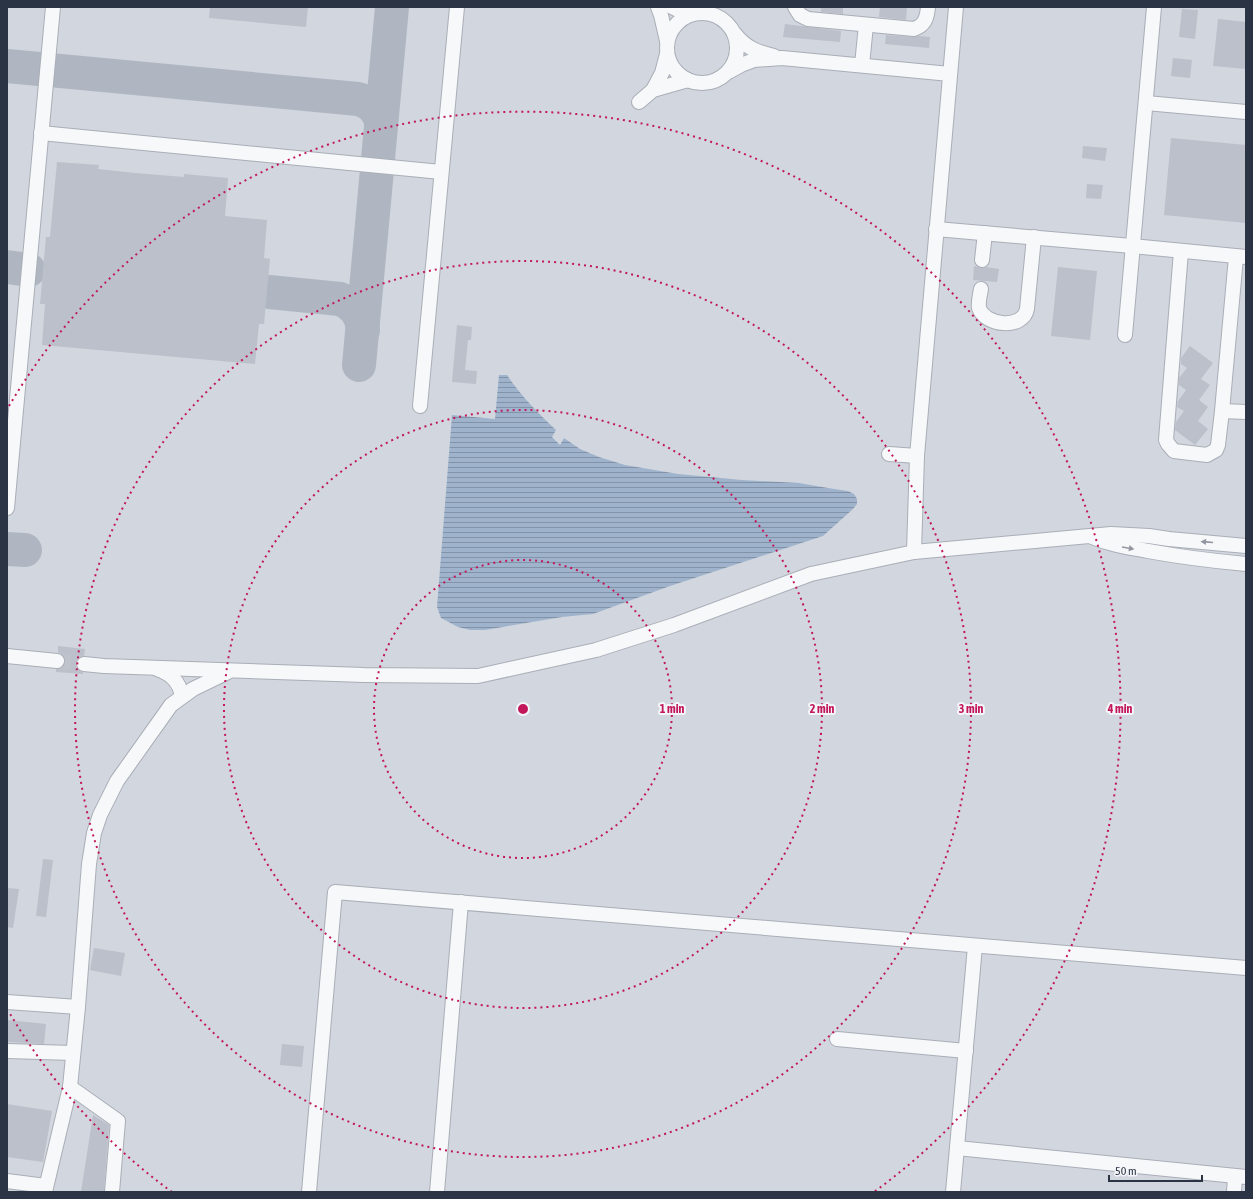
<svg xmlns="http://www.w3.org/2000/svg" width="1253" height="1199" viewBox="0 0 1253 1199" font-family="'Asap Condensed',sans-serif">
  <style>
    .built { fill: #d2d6de }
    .water { fill: url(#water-rules) }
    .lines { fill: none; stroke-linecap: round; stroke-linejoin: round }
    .taxiway { stroke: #b0b6c1; stroke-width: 34 }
    .building { fill: #bbc0ca }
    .minor-tunnel { stroke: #bfc3cb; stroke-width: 14; stroke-dasharray: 14 7; stroke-linecap: butt }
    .minor-casing { stroke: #a9aeb7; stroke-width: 16 }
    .minor { stroke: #f7f8fa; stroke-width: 14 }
    .oneway { fill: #9196a0 }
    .ring { fill: none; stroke: #c2185b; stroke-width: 2; stroke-dasharray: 2 4 }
    .centre { fill: #c2185b; stroke: #f4f6f9; stroke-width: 2 }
    .ring-label { font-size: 12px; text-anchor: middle; font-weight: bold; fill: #c2185b; stroke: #f4f6f9; stroke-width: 4; stroke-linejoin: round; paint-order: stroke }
  </style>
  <defs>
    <pattern id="water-rules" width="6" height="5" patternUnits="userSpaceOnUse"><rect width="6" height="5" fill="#9fb4cc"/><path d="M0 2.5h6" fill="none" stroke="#8293a7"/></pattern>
  </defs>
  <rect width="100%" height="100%" fill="#e4e7ec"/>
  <rect class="built" x="7" y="7" width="1239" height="1185"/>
  <path class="water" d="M499,375H507C521,396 539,414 556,430L552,437L560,445L564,438L580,449L599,457L625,465L678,474L742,480L799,483L828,488L848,491L854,494L857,499V504L853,509L823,536L670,586L593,614L562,617L485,630H470L458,627L441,618L437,607L452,415L495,419Z"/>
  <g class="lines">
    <g class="taxiway">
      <path d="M7,66L358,99C370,102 377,109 381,121"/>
      <polyline points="7,267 29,270"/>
      <path d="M269,292L340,299C354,304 362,315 363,330"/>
      <polyline points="359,365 392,7"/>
      <polyline points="7,549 25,550"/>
    </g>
  </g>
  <g class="building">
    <polygon points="210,7 308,7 306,27 209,18"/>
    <polygon points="821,7 843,7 843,14 821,12"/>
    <polygon points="880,7 907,8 906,20 879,17"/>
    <polygon points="1182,9 1198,10 1195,39 1179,37"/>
    <polygon points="1218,19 1246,22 1246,69 1213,66"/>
    <polygon points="785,24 841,31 840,42 783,37"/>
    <polygon points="886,35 913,37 919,36 930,37 929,48 885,44"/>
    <polygon points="1173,58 1192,60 1190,78 1171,76"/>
    <polygon points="1171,138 1246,145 1246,223 1164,215"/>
    <polygon points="1083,146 1107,148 1105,161 1082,158"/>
    <polygon points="57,162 99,165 98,169 135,173 184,177 184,174 228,178 225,216 267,220 264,258 270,259 264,324 259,324 255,364 42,345 45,304 40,304 46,237 50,237"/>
    <polygon points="1087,184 1103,185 1101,199 1086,198"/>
    <polygon points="974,266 981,268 986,267 999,269 997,282 973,280"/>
    <polygon points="1058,267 1097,271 1090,340 1051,336"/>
    <polygon points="457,325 472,327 471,340 468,340 465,370 477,371 476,384 452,382"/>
    <polygon points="1190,346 1213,363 1201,379 1210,385 1199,400 1208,407 1198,421 1208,429 1195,445 1175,430 1176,422 1184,411 1177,407 1178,401 1186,390 1179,385 1179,378 1187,368 1181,364 1181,358"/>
    <polygon points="58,646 85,649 84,656 77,659 76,664 76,668 83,672 83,674 56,672 56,669 64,666 65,661 62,654 58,653"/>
    <polygon points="43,859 53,860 46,917 36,916"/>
    <polygon points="7,888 19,889 13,928 7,927"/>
    <polygon points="94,948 125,953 121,976 90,970"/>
    <polygon points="7,1020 46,1024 44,1044 7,1042"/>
    <polygon points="282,1044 304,1046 302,1067 280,1065"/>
    <polygon points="7,1104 52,1111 43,1162 7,1157"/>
    <polygon points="93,1115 109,1125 104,1190 103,1192 81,1192"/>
  </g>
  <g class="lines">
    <polyline class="minor-tunnel" points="57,661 84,664"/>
    <defs>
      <g id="minor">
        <polyline points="658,7 661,15 667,41"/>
        <polyline points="672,7 680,11 694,13"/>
        <path d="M795,7L800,15L808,19L914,29C925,25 927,18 928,7"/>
        <circle cx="702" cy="48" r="35"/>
        <path d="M735,34C746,48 757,52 774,56"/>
        <polyline points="862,65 866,25"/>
        <polyline points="730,71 741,65 754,60 782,58 950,74"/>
        <polyline points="653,90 662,73 667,54"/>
        <polyline points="639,102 653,90 688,80"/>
        <polyline points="1146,103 1246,112"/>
        <polyline points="41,133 441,172"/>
        <polyline points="936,229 1132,246 1246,257"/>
        <polyline points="1181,251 1166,440 1168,444 1174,451 1207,455 1216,450 1218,445 1222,411 1236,257"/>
        <polyline points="982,260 985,233"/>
        <path d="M981,289C980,295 978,302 979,308C985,326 1023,330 1027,309L1034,237"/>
        <polyline points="1125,335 1154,7"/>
        <polyline points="420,406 457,7"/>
        <polyline points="1222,411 1246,412"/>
        <polyline points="889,454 917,456"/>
        <polyline points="7,508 53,7"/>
        <path d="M1092,537C1111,545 1127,547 1148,551C1181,557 1213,561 1246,564"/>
        <polyline points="914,552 917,456 956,7"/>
        <polyline points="7,656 57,661"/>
        <polyline points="84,664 104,666 364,675 478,676 596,650 674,625 811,574 914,552 1111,534 1149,536 1169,539 1246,546"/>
        <path d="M157,669C171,674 179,681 182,696"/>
        <polyline points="7,1002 78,1007"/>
        <polyline points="837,1039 966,1051"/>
        <polyline points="7,1051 73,1053"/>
        <polyline points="70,1087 118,1121 112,1192"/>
        <polyline points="957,1148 1246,1177"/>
        <polyline points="7,1181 46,1186"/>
        <polyline points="45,1192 70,1087 78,1007 89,864 94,833 100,815 117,781 171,705 193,689 228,672"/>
        <polyline points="309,1192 335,892 1246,968"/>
        <polyline points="437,1192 461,902"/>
        <polyline points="953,1192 975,946"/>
        <polyline points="1234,1192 1235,1177"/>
      </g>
    </defs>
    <use href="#minor" class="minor-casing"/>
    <use href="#minor" class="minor"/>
  </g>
  <defs><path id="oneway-solid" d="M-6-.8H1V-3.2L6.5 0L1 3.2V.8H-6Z"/></defs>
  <g class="oneway">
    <use href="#oneway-solid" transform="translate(1207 542) rotate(-175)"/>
    <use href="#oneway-solid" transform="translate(1128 548) rotate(10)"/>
  </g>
  <g class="ring">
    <circle cx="523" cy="709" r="149"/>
    <circle cx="523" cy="709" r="299"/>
    <circle cx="523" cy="709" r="448"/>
    <path d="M172 1192A597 597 0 0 1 9 1012M9 406A597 597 0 1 1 874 1192"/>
  </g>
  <circle cx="523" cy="709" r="6" class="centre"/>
  <g class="ring-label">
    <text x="672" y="713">1 min</text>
    <text x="822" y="713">2 min</text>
    <text x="971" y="713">3 min</text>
    <text x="1120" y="713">4 min</text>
  </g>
  <rect width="1253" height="1199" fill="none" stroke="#2b3445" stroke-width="16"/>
  <path d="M1109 1175v6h93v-6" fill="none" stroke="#2b3445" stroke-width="2"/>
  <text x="1115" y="1175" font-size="12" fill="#2b3445" stroke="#f4f6f9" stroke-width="3" paint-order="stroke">50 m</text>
</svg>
